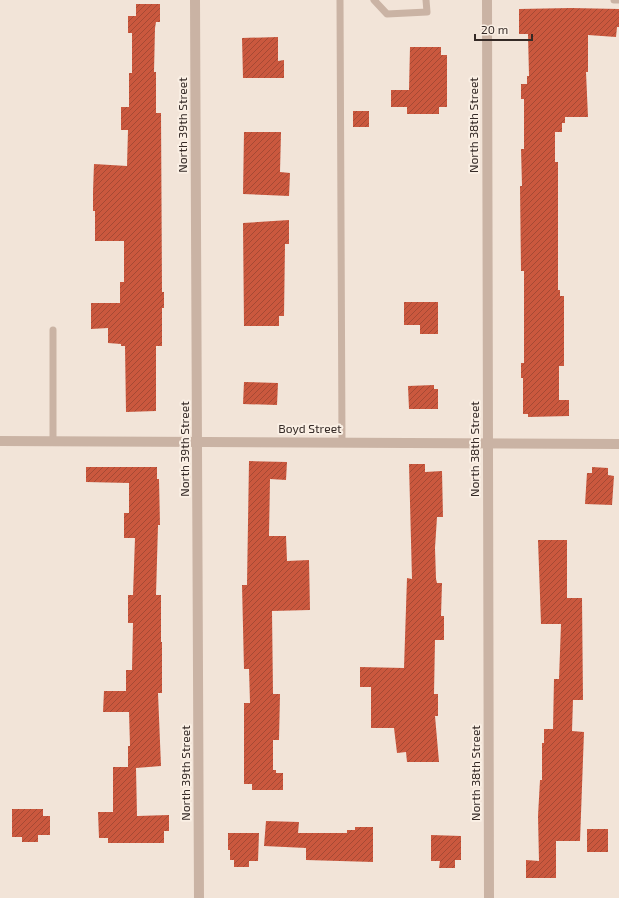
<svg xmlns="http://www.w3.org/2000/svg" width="619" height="898" viewBox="0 0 619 898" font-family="'Exo 2',sans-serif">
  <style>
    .building { fill: url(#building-hatch) }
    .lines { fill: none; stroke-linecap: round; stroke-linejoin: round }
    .service { stroke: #cab3a4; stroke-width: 7 }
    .minor { stroke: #cab3a4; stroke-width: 10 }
    .labels { text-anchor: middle; stroke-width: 4; stroke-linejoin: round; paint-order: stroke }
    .street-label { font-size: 12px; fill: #352a26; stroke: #faefe4 }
  </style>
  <defs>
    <pattern id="building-hatch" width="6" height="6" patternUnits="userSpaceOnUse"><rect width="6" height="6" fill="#ca583e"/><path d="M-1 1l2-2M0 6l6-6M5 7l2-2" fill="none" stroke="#a54934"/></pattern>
  </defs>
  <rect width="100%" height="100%" fill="#f2e4d8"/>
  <g class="building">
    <polygon points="136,4 160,4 160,22 156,22 155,28 154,72 156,72 156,113 161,113 162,292 164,292 164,308 162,308 162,346 156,346 156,411 126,412 125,346 121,346 121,344 108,343 108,328 91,329 91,303 120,303 120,282 124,282 124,241 95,241 95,211 93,211 93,192 94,164 127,166 128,130 121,130 121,107 129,107 129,73 132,73 132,33 128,33 128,16 136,16"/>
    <polygon points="571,8 619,9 619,27 617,27 616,37 588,35 588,72 586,72 588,117 565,117 565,123 562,123 562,132 555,132 555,162 558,162 558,290 560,290 560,296 564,296 564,366 559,366 559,400 569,400 569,416 528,417 528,414 523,414 523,378 521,378 521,363 524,363 524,271 521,271 520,186 522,186 521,149 524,149 524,99 521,99 521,84 527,84 527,76 529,76 528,34 519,34 519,9"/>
    <polygon points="278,37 278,61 284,60 284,78 243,78 242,38"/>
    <polygon points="410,47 441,47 441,55 447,55 447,107 439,107 439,114 407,114 407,107 391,107 391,90 409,90"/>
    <rect x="353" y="111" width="16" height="16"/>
    <polygon points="244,132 281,132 280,172 290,173 289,196 243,194"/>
    <polygon points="289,220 289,244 285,244 284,316 279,316 279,326 244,326 243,223"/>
    <polygon points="404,302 438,302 438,334 420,334 420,325 404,325"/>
    <polygon points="244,382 278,383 277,405 243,404"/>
    <polygon points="434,385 434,389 438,389 438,409 409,409 408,386"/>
    <polygon points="249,461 287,462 286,480 270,479 269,536 286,536 287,561 309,560 310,610 272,611 273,694 280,694 279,740 273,740 273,770 276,770 276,773 283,773 283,790 252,790 252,784 244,784 244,703 250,703 249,669 244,669 242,585 247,585"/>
    <polygon points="409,464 425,464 425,472 442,471 443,517 437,517 435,548 436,579 437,583 442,583 441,616 444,616 444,640 435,640 434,694 438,694 438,716 435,716 439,762 407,762 406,752 397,753 394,728 371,728 371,687 360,687 360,667 404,668 407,578 412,579"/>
    <polygon points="86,467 157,467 157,479 159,479 160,525 158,525 156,595 161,595 161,642 162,642 162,693 158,693 161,766 136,768 137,816 169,815 169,831 164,831 164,843 108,843 108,838 99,838 98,812 113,812 113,767 128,767 128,746 130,746 129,712 103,712 104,691 126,691 126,670 132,670 133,623 128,623 128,595 133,595 135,538 124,538 124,513 129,513 129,483 86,482"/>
    <polygon points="592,467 608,468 608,475 614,476 612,505 585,504 587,473 592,473"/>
    <polygon points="538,540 567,540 567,598 582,598 583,700 573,700 572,731 584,732 580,841 556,841 556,878 526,878 526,860 539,861 538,816 540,780 542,780 542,743 544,743 544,729 553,729 554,679 559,679 561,624 541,624"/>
    <polygon points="12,809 43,809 43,816 50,816 50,835 38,835 38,842 22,842 22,837 12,837"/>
    <polygon points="266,821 299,822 298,833 347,833 347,830 355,830 355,827 373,827 373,862 306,860 306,848 264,846"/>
    <rect x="587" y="829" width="21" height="23"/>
    <polygon points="228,833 259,833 258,861 249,861 249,867 234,867 234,860 230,860 230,850 228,850"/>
    <polygon points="431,835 461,836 461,860 455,860 455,868 439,868 440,861 431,861"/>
  </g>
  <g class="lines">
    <g class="service">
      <polyline points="340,0 342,443"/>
      <polyline points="374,0 387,14 427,12 426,0"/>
      <polyline points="614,0 619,0"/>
      <polyline points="53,330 53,441"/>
    </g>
    <g class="minor">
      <polyline points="195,0 199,898"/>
      <polyline points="487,0 489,898"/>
      <polyline points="0,441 619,444"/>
    </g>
  </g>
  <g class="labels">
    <g class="street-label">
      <text transform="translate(183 125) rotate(-90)" y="4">North 39th Street</text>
      <text transform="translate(474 125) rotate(-90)" y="4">North 38th Street</text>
      <text x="310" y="433">Boyd Street</text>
      <text transform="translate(185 449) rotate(-90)" y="4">North 39th Street</text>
      <text transform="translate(475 449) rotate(-90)" y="4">North 38th Street</text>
      <text transform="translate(186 773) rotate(-90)" y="4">North 39th Street</text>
      <text transform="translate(476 773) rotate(-90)" y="4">North 38th Street</text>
    </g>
  </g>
  <path d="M475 34v6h57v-6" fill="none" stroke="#352a26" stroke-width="2"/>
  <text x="481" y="34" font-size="12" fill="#352a26" stroke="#faefe4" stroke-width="3" paint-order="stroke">20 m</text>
</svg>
